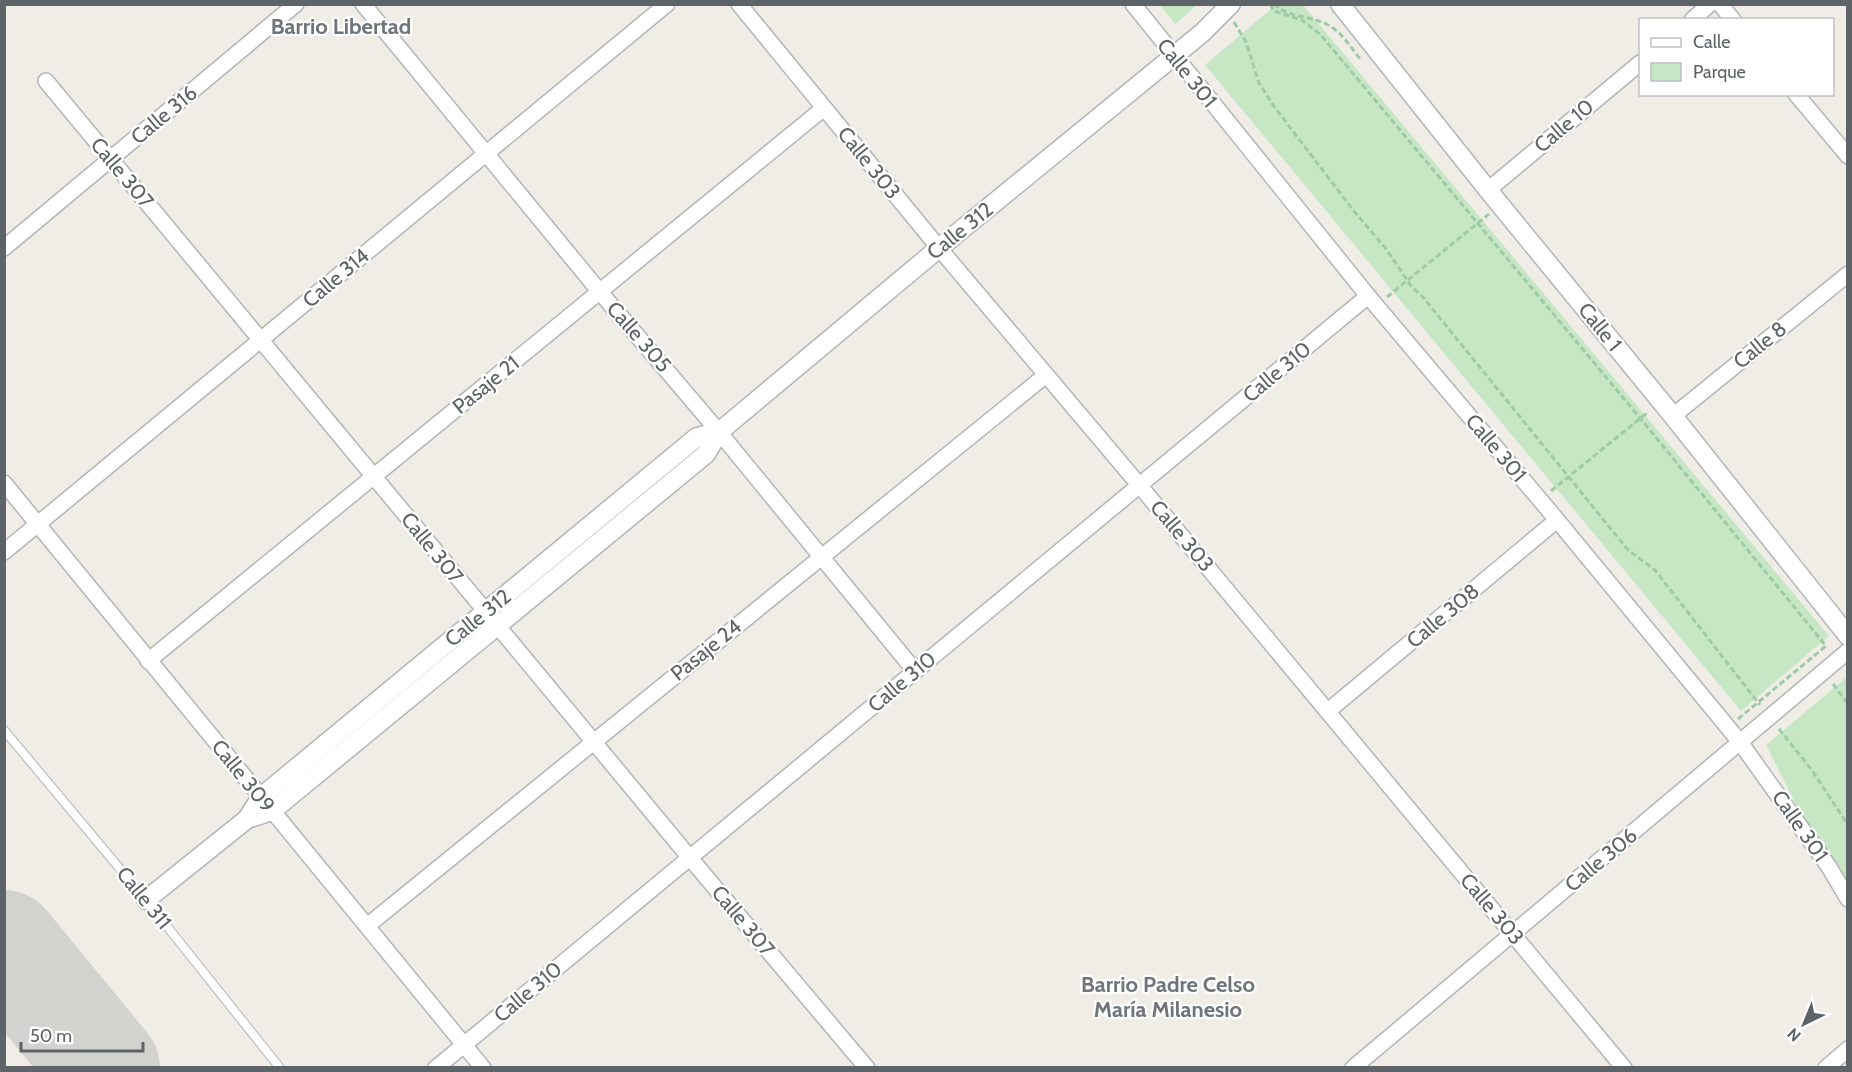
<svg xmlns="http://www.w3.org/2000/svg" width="1852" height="1072" viewBox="0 0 1852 1072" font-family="Cabin,sans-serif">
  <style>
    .green { fill: #c7e7c4 }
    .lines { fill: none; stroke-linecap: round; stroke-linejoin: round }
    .runway { stroke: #d2d2cf; stroke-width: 110 }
    .service-casing { stroke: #b2b5b9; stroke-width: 10 }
    .minor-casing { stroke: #b2b5b9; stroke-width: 18 }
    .tertiary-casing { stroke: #b2b5b9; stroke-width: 21 }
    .path { stroke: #9ecba6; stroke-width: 3; stroke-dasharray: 6 3; stroke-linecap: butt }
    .service { stroke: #fff; stroke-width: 8 }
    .minor { stroke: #fff; stroke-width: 15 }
    .tertiary { stroke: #fff; stroke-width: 18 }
    .labels { text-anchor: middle; stroke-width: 4.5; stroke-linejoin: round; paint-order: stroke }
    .street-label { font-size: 21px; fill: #5e6367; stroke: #fff }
    .neighbourhood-label { font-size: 22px; font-weight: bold; fill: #6f7579; stroke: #fff }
  </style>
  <rect width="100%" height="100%" fill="#f0ede7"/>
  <g class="green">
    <polygon points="1277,4 1303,5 1829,636 1741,711 1205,65"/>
    <polygon points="1160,5 1197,5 1175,24"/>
    <polygon points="1847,677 1847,906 1766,745"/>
  </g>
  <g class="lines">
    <polyline class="runway" points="4,945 105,1068"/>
    <defs>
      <polyline id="service" points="4,730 146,900 280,1068"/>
      <g id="minor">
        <polyline points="363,4 600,292 719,432 915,671"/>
        <polyline points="739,4 939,248 1140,486 1624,1068"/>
        <polyline points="1133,4 1368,296 1557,520 1740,742 1829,867 1848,899"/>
        <polyline points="1720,4 1733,20"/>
        <polyline points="1692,20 1710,4"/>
        <polyline points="46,81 690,858 867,1068"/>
        <polyline points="1796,94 1848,156"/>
        <polyline points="1488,190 1640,63"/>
        <polyline points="4,248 296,4"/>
        <polyline points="1673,416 1848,274"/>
        <polyline points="4,483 483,1068"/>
        <polyline points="4,552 667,4"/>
        <polyline points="148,661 824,108"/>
        <polyline points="1328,711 1557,520"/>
        <polyline points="367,926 1046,375"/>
        <polyline points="436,1068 1368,296"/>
        <polyline points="1353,1068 1848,651"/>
        <polyline points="1826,1068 1848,1049"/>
      </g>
      <g id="tertiary">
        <polyline points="1340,4 1488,190 1673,416 1848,636"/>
        <polyline points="247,819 272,811 706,454 719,432 939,248 1202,33 1231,4"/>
        <polyline points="146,900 247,819 261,797 697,437 719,432"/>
      </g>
    </defs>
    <use href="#service" class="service-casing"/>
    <use href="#minor" class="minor-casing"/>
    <use href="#tertiary" class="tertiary-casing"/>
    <g class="path">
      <polyline points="1270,4 1274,11 1302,20 1320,34 1640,418 1826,646 1815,655 1817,658"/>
      <path d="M1274,4C1290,19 1311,15 1328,25C1342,32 1351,48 1361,60"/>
      <polyline points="1234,22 1246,42 1259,83 1273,105 1353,210 1387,250 1411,286 1422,296 1628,550 1655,570 1760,705"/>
      <polyline points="1387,297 1489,214"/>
      <polyline points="1551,491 1648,412"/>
      <polyline points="1833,684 1848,704"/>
      <polyline points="1738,719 1815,655"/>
      <polyline points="1779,729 1811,769 1848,825"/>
    </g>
    <use href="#service" class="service"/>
    <use href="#minor" class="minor"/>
    <use href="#tertiary" class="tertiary"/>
  </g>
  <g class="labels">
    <g class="street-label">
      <text transform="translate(1187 73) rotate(51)" y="7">Calle 301</text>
      <text transform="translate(164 115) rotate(-40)" y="7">Calle 316</text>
      <text transform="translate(1564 126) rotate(-40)" y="7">Calle 10</text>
      <text transform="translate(869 163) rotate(51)" y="7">Calle 303</text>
      <text transform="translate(122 173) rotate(50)" y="7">Calle 307</text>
      <text transform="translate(960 231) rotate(-39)" y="7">Calle 312</text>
      <text transform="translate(336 278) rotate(-40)" y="7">Calle 314</text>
      <text transform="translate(1600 327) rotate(51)" y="7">Calle 1</text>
      <text transform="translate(639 337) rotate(49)" y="7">Calle 305</text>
      <text transform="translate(1760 345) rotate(-39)" y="7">Calle 8</text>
      <text transform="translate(1277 372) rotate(-40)" y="7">Calle 310</text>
      <text transform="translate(486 385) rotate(-39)" y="7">Pasaje 21</text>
      <text transform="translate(1496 448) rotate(50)" y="7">Calle 301</text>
      <text transform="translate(1182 536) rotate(50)" y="7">Calle 303</text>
      <text transform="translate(432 548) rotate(51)" y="7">Calle 307</text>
      <text transform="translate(1443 616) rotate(-40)" y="7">Calle 308</text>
      <text transform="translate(478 618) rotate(-39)" y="7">Calle 312</text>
      <text transform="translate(706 650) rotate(-39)" y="7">Pasaje 24</text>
      <text transform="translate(902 682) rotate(-40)" y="7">Calle 310</text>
      <text transform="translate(243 776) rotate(51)" y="7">Calle 309</text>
      <text transform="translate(1800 826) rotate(55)" y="7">Calle 301</text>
      <text transform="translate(1601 860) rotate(-40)" y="7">Calle 306</text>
      <text transform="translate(144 898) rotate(51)" y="7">Calle 311</text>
      <text transform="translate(1492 909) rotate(50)" y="7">Calle 303</text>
      <text transform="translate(743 921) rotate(50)" y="7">Calle 307</text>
      <text transform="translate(528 992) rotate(-40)" y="7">Calle 310</text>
    </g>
    <g class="neighbourhood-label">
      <text x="341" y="34">Barrio Libertad</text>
      <text x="1168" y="992">Barrio Padre Celso<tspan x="1168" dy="25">María Milanesio</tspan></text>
    </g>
  </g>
  <rect width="1852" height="1072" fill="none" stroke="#5e6367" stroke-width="12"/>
  <rect x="1639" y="18" width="195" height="78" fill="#ffffff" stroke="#bfc1c2" stroke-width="1.5"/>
  <rect x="1651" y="38" width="30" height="9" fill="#ffffff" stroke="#bfc1c2" stroke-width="1.5"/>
  <text x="1693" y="48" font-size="18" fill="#5e6367">Calle</text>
  <rect x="1651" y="63" width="30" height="18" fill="#c7e7c4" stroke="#bfc1c2" stroke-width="1.5"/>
  <text x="1693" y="78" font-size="18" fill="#5e6367">Parque</text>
  <g transform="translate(1804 1024) rotate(223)" stroke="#ffffff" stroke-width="4.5" paint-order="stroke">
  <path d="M0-4.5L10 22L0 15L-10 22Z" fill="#5e6367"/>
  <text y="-9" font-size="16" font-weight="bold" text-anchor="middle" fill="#5e6367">N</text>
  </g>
  <path d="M21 1042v9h122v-9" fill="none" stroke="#5e6367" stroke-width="3"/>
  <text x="30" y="1042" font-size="18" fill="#5e6367" stroke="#ffffff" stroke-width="4.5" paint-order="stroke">50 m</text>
</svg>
